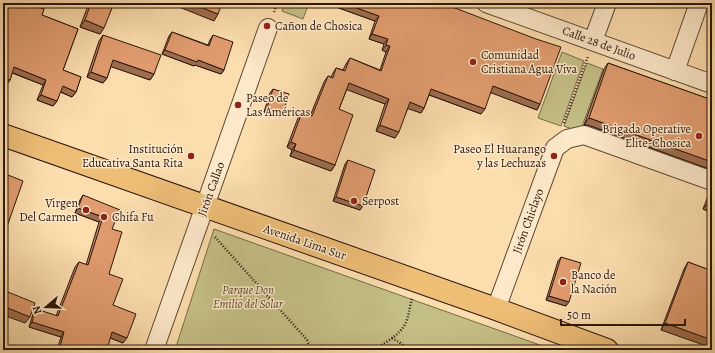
<svg xmlns="http://www.w3.org/2000/svg" width="715" height="353" viewBox="0 0 715 353" font-family="Alegreya,serif">
  <style>
    .green { fill: #c4bf87; stroke: #786a49 }
    .lines { fill: none; stroke-linecap: round; stroke-linejoin: round }
    .minor-casing { stroke: #5f4834; stroke-width: 20 }
    .highway-casing { stroke: #2b160b; stroke-width: 24 }
    .path { stroke: #2b160b; stroke-width: 2.5; stroke-dasharray: 1 2; stroke-linecap: butt }
    .minor { stroke: #fde9ca; stroke-width: 18 }
    .highway { stroke: #eebe77; stroke-width: 22 }
    .wall { fill: #c2865f; stroke: #2b160b }
    .shaded-wall { fill: #9e6d4e; stroke: #2b160b }
    .building { fill: #e19c6f; stroke: #2b160b }
    .poi-dot { fill: #8f2418; stroke: #fde9ca; stroke-width: 1.5 }
    .labels { text-anchor: middle; stroke-width: 3; stroke-linejoin: round; paint-order: stroke }
    .poi-label { font-size: 12px; fill: #2b160b; stroke: #fde9ca; text-anchor: start }
    .street-label { font-size: 12px; fill: #2b160b; stroke: #fde9ca }
    .park-label { font-size: 12px; font-style: italic; fill: #594930; stroke: #fde9ca }
  </style>
  <rect width="100%" height="100%" fill="#fcddae"/>
  <filter id="stains"><feTurbulence type="fractalNoise" baseFrequency=".005" numOctaves="4"/><feColorMatrix values="0 0 0 0 .2 0 0 0 0 .09 0 0 0 0 .02 0 0 0 .5 -.17"/></filter>
  <radialGradient id="worn" r=".72"><stop offset=".6" stop-color="#630" stop-opacity="0"/><stop offset="1" stop-color="#630" stop-opacity=".3"/></radialGradient>
  <g class="green">
    <polygon points="285,3 309,3 303,19 282,11"/>
    <polygon points="562,52 584,61 561,126 538,118"/>
    <polygon points="587,63 603,69 580,132 564,126"/>
    <polygon points="214,229 554,350 175,350"/>
  </g>
  <g class="lines">
    <defs>
      <g id="minor">
        <polyline points="486,3 712,84"/>
        <polyline points="593,41 607,3"/>
        <polyline points="675,71 699,3"/>
        <polyline points="496,309 555,148 567,139 584,135 712,181"/>
        <polyline points="154,350 268,28"/>
      </g>
      <polyline id="highway" points="3,135 496,309 607,350"/>
    </defs>
    <use href="#minor" class="minor-casing"/>
    <use href="#highway" class="highway-casing"/>
    <g class="path">
      <polyline points="274,12 277,3"/>
      <polyline points="564,123 588,56"/>
      <polyline points="215,237 300,332 307,340 310,348"/>
      <polyline points="392,338 399,342 409,350"/>
      <path d="M286,350C295,345 303,345 313,350"/>
      <path d="M374,350C384,343 397,337 404,326C409,318 409,308 412,299"/>
    </g>
    <use href="#minor" class="minor"/>
    <use href="#highway" class="highway"/>
  </g>
  <g class="wall">
    <polygon points="3,3 26,3 44,9 42,15 78,29 63,70 81,77 76,92 72,97 60,92 57,101 53,106 37,100 43,85 12,73 10,80 6,85 3,84"/>
    <polygon points="89,3 114,3 100,34 80,27"/>
    <polygon points="325,3 442,3 540,104 537,110 490,92 481,114 429,95 424,108 421,113 408,108 395,138 376,131 385,104 347,89 339,109 335,165 331,171 290,156 292,150 287,147 298,118 302,112 310,116 324,82 328,76 331,77 333,73 336,68 343,70 346,64 350,58 380,70 386,52 382,50 384,44 369,39 375,21"/>
    <polygon points="172,32 208,45 210,40 213,35 224,70 221,74 195,65 194,66 162,54 169,36"/>
    <polygon points="103,35 154,74 150,80 111,66 107,78 103,83 87,77 99,41"/>
    <polygon points="608,63 712,100 712,170 588,125 584,125 604,69"/>
    <polygon points="273,89 280,117 264,112 270,93"/>
    <polygon points="348,160 360,210 333,201 345,164"/>
    <polygon points="712,188 712,213 703,209 710,191"/>
    <polygon points="83,195 112,229 109,274 113,305 123,343 110,338 107,350 57,350 61,337 29,327 33,314 36,309 56,316 75,267 79,262 86,265 99,222 75,213 80,200"/>
    <polygon points="561,257 566,306 546,300 558,261"/>
    <polygon points="688,262 712,271 661,330 684,269"/>
  </g>
  <g class="shaded-wall">
    <polygon points="169,3 190,3 218,14 214,21"/>
    <polygon points="220,3 229,3 227,6 220,4"/>
    <polygon points="325,3 343,3 379,16 375,21"/>
    <polygon points="554,3 571,3 568,8"/>
    <polygon points="85,20 104,28 100,34 80,27"/>
    <polygon points="372,34 388,39 384,44 369,39"/>
    <polygon points="386,45 390,46 386,52 382,50"/>
    <polygon points="165,50 198,60 224,70 221,74 195,65 194,66 162,54"/>
    <polygon points="113,60 154,74 150,80 109,66"/>
    <polygon points="14,67 46,80 43,85 11,72"/>
    <polygon points="91,72 107,78 103,83 87,77"/>
    <polygon points="3,78 10,80 6,85 3,84"/>
    <polygon points="349,83 389,99 385,104 345,89"/>
    <polygon points="63,86 76,92 72,97 59,91"/>
    <polygon points="493,86 540,104 537,110 489,92"/>
    <polygon points="431,89 485,109 481,114 427,94"/>
    <polygon points="41,95 57,101 53,106 37,100"/>
    <polygon points="410,102 424,108 421,113 406,108"/>
    <polygon points="267,108 283,113 280,117 264,112"/>
    <polygon points="589,118 592,119 712,162 712,170 588,125 584,125"/>
    <polygon points="380,125 399,132 395,138 376,131"/>
    <polygon points="291,142 296,144 292,150 287,147"/>
    <polygon points="294,150 335,165 331,171 290,156"/>
    <polygon points="336,197 363,206 360,210 333,201"/>
    <polygon points="708,203 712,204 712,213 703,209"/>
    <polygon points="78,208 103,217 99,222 75,213"/>
    <polygon points="549,296 569,302 566,306 546,300"/>
    <polygon points="3,306 30,317 25,323 3,315"/>
    <polygon points="32,322 64,332 61,337 29,327"/>
    <polygon points="665,323 712,340 712,348 661,330"/>
    <polygon points="112,332 127,338 123,343 108,337"/>
  </g>
  <g class="building">
    <polygon points="3,3 26,3 44,9 42,15 78,29 63,70 81,77 76,92 63,86 57,101 41,95 46,80 14,67 10,80 3,78"/>
    <polygon points="91,3 114,3 104,28 85,20"/>
    <polygon points="190,3 222,3 218,14"/>
    <polygon points="343,3 442,3 536,39 561,47 540,104 493,86 485,109 431,89 424,108 410,102 399,132 380,125 389,99 349,83 339,109 353,115 335,165 294,150 296,144 291,142 302,112 312,116 328,76 333,78 336,68 345,71 350,58 381,71 390,46 386,45 388,39 372,34 379,16"/>
    <polygon points="172,32 209,46 213,35 233,42 224,70 198,60 197,62 165,50"/>
    <polygon points="103,35 161,55 154,74 113,60 107,78 91,72"/>
    <polygon points="608,63 712,100 712,162 592,119 589,118"/>
    <polygon points="273,89 289,94 283,113 267,108"/>
    <polygon points="348,160 375,170 363,206 336,197"/>
    <polygon points="3,173 23,181 3,238"/>
    <polygon points="712,192 712,204 708,203"/>
    <polygon points="83,195 120,210 112,229 122,232 109,274 123,279 113,305 136,314 127,338 112,332 107,350 59,350 64,332 32,322 36,309 58,316 79,262 88,265 103,217 78,208"/>
    <polygon points="561,257 581,263 569,302 549,296"/>
    <polygon points="688,262 712,271 712,340 665,323"/>
    <polygon points="3,290 35,303 30,317 3,306"/>
  </g>
  <g class="poi-dot">
    <circle cx="267" cy="26" r="4"/>
    <circle cx="473" cy="62" r="4"/>
    <circle cx="238" cy="105" r="4"/>
    <circle cx="699" cy="136" r="4"/>
    <circle cx="191" cy="156" r="4"/>
    <circle cx="554" cy="156" r="4"/>
    <circle cx="354" cy="201" r="4"/>
    <circle cx="86" cy="210" r="4"/>
    <circle cx="104" cy="217" r="4"/>
    <circle cx="563" cy="282" r="4"/>
  </g>
  <g class="labels">
    <g class="poi-label">
      <text x="275" y="30">Cañon de Chosica</text>
      <text x="481" y="59">Comunidad<tspan x="481" dy="14">Cristiana Agua Viva</tspan></text>
      <text x="246" y="102">Paseo de<tspan x="246" dy="14">Las Américas</tspan></text>
      <text x="691" y="133" text-anchor="end">Brigada Operative<tspan x="691" dy="14">Elite-Chosica</tspan></text>
      <text x="183" y="153" text-anchor="end">Institución<tspan x="183" dy="14">Educativa Santa Rita</tspan></text>
      <text x="546" y="153" text-anchor="end">Paseo El Huarango<tspan x="546" dy="14">y las Lechuzas</tspan></text>
      <text x="362" y="205">Serpost</text>
      <text x="78" y="207" text-anchor="end">Virgen<tspan x="78" dy="14">Del Carmen</tspan></text>
      <text x="112" y="221">Chifa Fu</text>
      <text x="571" y="279">Banco de<tspan x="571" dy="14">la Nación</tspan></text>
    </g>
    <g class="street-label">
      <text transform="translate(599 43) rotate(20)" y="4">Calle 28 de Julio</text>
      <text transform="translate(211 189) rotate(-70)" y="4">Jirón Callao</text>
      <text transform="translate(528 221) rotate(-70)" y="4">Jirón Chiclayo</text>
      <text transform="translate(305 242) rotate(19)" y="4">Avenida Lima Sur</text>
    </g>
    <g class="park-label">
      <text x="248" y="294">Parque Don<tspan x="248" dy="14">Emilio del Solar</tspan></text>
    </g>
  </g>
  <rect width="715" height="353" fill="none" stroke="#fcddae" stroke-width="16"/>
  <rect x="4" y="4" width="707" height="345" fill="none" stroke="#2b160b" stroke-width="2"/>
  <rect x="8" y="8" width="699" height="337" fill="none" stroke="#2b160b"/>
  <g transform="translate(46 307) rotate(251)" stroke="#fde9ca" stroke-width="3" paint-order="stroke">
  <path d="M0-3L7 15L0 10L-7 15Z" fill="#2b160b"/>
  <text y="-6" font-size="11" font-weight="bold" text-anchor="middle" fill="#2b160b">N</text>
  </g>
  <path d="M561 319v6h124v-6" fill="none" stroke="#2b160b" stroke-width="2"/>
  <text x="567" y="319" font-size="12" fill="#2b160b" stroke="#fde9ca" stroke-width="3" paint-order="stroke">50 m</text>
  <rect width="100%" height="100%" filter="url(#stains)"/>
  <rect width="100%" height="100%" fill="url(#worn)"/>
</svg>
